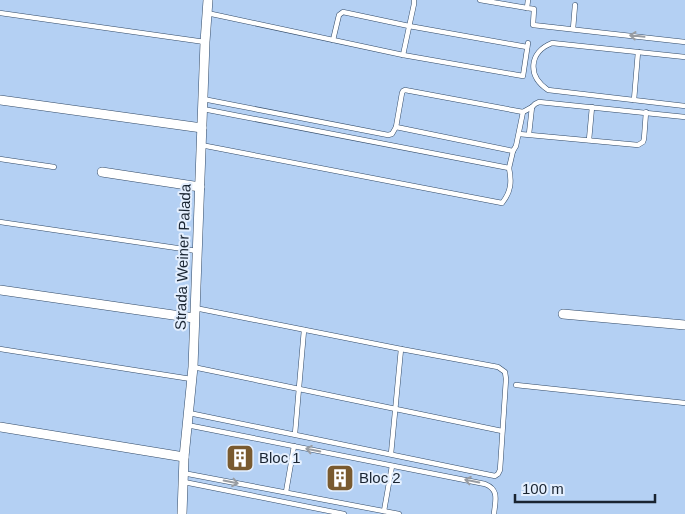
<svg xmlns="http://www.w3.org/2000/svg" width="685" height="514" viewBox="0 0 685 514" font-family="Arial,sans-serif">
  <style>
    .lines { fill: none; stroke-linecap: round; stroke-linejoin: round }
    .lane-casing { stroke: #324a67; stroke-width: 5.5 }
    .street-casing { stroke: #324a67; stroke-width: 10 }
    .lane { stroke: #fff; stroke-width: 4.5 }
    .street { stroke: #fff; stroke-width: 9 }
    .oneway { stroke: #989ca2 }
    .labels { text-anchor: middle; stroke-width: 4; stroke-linejoin: round; paint-order: stroke }
    .street-label { font-size: 15px; fill: #192431; stroke: #e4effe }
    .poi-label { font-size: 15px; fill: #192431; stroke: #e4effe; text-anchor: start }
  </style>
  <rect width="100%" height="100%" fill="#b4d0f3"/>
  <g class="lines">
    <defs>
      <g id="lane">
        <polyline points="480,0 527,8"/>
        <polyline points="528,0 527,8 534,9 533,25 685,42"/>
        <polyline points="0,13 205,42"/>
        <polyline points="207,13 403,55 523,76 528,43"/>
        <polyline points="573,29 575,5"/>
        <polyline points="333,40 339,15 343,12 409,26 527,47"/>
        <polyline points="403,55 414,4 414,0"/>
        <path d="M685,57L552,43C529,52 527,76 548,90L685,106"/>
        <polyline points="203,99 388,135 392,134 396,127 402,93 403,91 405,90 523,112 532,107"/>
        <polyline points="634,100 638,52"/>
        <polyline points="396,127 513,151 516,146 523,112"/>
        <polyline points="519,134 638,145 643,142 644,139 646,112"/>
        <polyline points="529,134 532,107 535,104 539,102 685,117"/>
        <polyline points="589,140 592,107"/>
        <path d="M201,145L502,203C511,192 512,182 509,168L203,109"/>
        <polyline points="0,159 54,167"/>
        <polyline points="509,168 513,151"/>
        <polyline points="0,222 197,251"/>
        <polyline points="0,349 191,379"/>
        <polyline points="193,367 502,431"/>
        <polyline points="516,385 685,403"/>
        <polyline points="189,413 495,476 498,474 500,470 506,379 505,372 498,367 401,349 195,308"/>
        <path d="M187,425L485,484C500,490 495,501 494,514"/>
        <polyline points="295,434 304,330"/>
        <polyline points="391,454 401,349"/>
        <polyline points="183,473 399,514"/>
        <polyline points="184,482 344,514"/>
        <polyline points="286,492 294,446"/>
        <polyline points="384,511 392,466"/>
      </g>
      <g id="street">
        <polyline points="0,100 202,128"/>
        <polyline points="102,172 200,187"/>
        <polyline points="0,290 194,318"/>
        <polyline points="563,314 685,325"/>
        <polyline points="0,427 184,457"/>
        <polyline points="182,514 184,457 193,367 205,42 208,0"/>
      </g>
    </defs>
    <use href="#lane" class="lane-casing"/>
    <use href="#street" class="street-casing"/>
    <use href="#lane" class="lane"/>
    <use href="#street" class="street"/>
  </g>
  <defs><path id="oneway-shaft" d="M-6 0H5M1.5-3L5.5 0L1.5 3" fill="none" stroke-width="1.6" stroke-linecap="round" stroke-linejoin="round" transform="scale(1.25)"/></defs>
  <g class="oneway">
    <use href="#oneway-shaft" transform="translate(637 36) rotate(-174)"/>
    <use href="#oneway-shaft" transform="translate(313 450) rotate(-169)"/>
    <use href="#oneway-shaft" transform="translate(472 481) rotate(-169)"/>
    <use href="#oneway-shaft" transform="translate(231 482) rotate(11)"/>
  </g>
  <defs>
    <symbol id="building-square" viewBox="-11 -11 22 22"><rect x="-9" y="-9" width="18" height="18" rx="4" fill="#795a2f" stroke="#e4effe"/><path d="M-4-6H4V6H1V3H-1V6H-4ZM-2.5-4.3h1.7v1.8h-1.7ZM.8-4.3h1.7v1.8H.8ZM-2.5-1h1.7V.8h-1.7ZM.8-1h1.7V.8H.8Z" fill="#fff"/></symbol>
  </defs>
  <g fill-rule="evenodd">
    <use href="#building-square" x="224" y="442" width="32" height="32"/>
    <use href="#building-square" x="324" y="462" width="32" height="32"/>
  </g>
  <g class="labels">
    <g class="street-label">
      <text transform="translate(183 257) rotate(-88)" y="5">Strada Weiner Palada</text>
    </g>
    <g class="poi-label">
      <text x="259" y="463">Bloc 1</text>
      <text x="359" y="483">Bloc 2</text>
    </g>
  </g>
  <path d="M515 494v8h140v-8" fill="none" stroke="#192431" stroke-width="2.5"/>
  <text x="522" y="494" font-size="15" fill="#192431" stroke="#e4effe" stroke-width="4" paint-order="stroke">100 m</text>
</svg>
